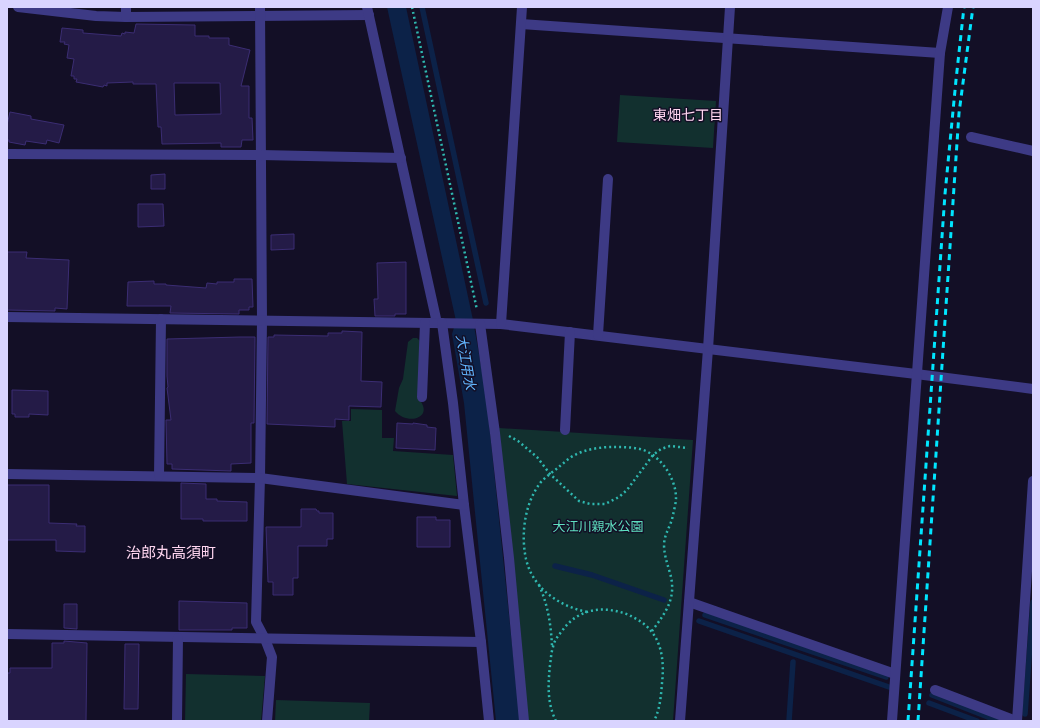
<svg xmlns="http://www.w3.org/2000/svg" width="1040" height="728" viewBox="0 0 1040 728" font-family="Manrope,'Noto Sans JP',sans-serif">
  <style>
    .green { fill: #12302f }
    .water { fill: #0c2248 }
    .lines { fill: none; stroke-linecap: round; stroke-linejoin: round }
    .stream { stroke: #0c2248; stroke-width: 5.5 }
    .building { fill: #241b47; stroke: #3b2d73; fill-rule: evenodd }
    .path { stroke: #2fb8b0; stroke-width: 2.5; stroke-dasharray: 2 3; stroke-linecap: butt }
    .minor { stroke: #3d3a85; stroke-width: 10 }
    .rail { stroke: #00e5ff; stroke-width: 3; stroke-dasharray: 6 5; stroke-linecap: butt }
    .labels { text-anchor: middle; stroke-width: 3; stroke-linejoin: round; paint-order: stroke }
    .park-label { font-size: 13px; fill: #5fe0c0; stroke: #130f26 }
    .neighbourhood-label { font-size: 14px; fill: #ffd6f0; stroke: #130f26 }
    .water-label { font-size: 14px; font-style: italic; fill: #62b6ff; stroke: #130f26 }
    .quarter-label { font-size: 15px; fill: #ffd6f0; stroke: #130f26 }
  </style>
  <rect width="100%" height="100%" fill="#130f26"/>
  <g class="green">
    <polygon points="620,95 716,101 713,148 617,142"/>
    <path d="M413,338H417L422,343L418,398C436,418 407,426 395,411L399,388L403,379L408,342Z"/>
    <polygon points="351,409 382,410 382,438 394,438 393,451 453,455 457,496 347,484 342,421 351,421"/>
    <polygon points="499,428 693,440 673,721 528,721"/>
    <polygon points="186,674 265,676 261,721 185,721"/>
    <polygon points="276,700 370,703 369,721 275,721"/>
  </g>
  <polygon class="water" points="387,7 406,7 473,320 486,394 520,721 496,721 464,403 452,334 456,321"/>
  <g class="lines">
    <g class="stream">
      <polyline points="422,7 486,303"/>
      <polyline points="555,566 592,575 664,600"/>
      <polyline points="705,615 886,677"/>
      <polyline points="699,621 889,687"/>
      <polyline points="932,695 998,721"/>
      <polyline points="929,703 977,721"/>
      <polyline points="1025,714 1033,602"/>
      <polyline points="789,721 793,662"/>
    </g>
  </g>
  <g class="building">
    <path d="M136,24L195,25V36H209V38H229V45L250,50L241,86H249V118H252L253,140H242L241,147H221V143L162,144L161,127H158L156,84H133V82L107,83V86L104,85L103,87L76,82L77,79H74V76H71L74,59L67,58L69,45L64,44L65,42H60L62,28L83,30V33L121,36L122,33L125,34V32L134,33ZM174,83H220L221,114L175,115Z"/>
    <polygon points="10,112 31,116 31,119 64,125 59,143 47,140 46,144 26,141 25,145 9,142 9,140 7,140 7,125"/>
    <polygon points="165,174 165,189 151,189 151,175"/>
    <polygon points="138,204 163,204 164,226 138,227"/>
    <polygon points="294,234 294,249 271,250 271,235"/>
    <polygon points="7,252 27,252 26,258 69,260 67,309 55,308 55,311 7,310"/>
    <polygon points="406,262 406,314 395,314 395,316 375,316 374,299 378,299 377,263"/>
    <polygon points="234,279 252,279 253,307 249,307 249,310 239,310 239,314 170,313 171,306 127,306 128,282 154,281 154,284 166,284 166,285 206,288 207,283 217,284 217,282 234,282"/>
    <polygon points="342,331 362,332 361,381 382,382 381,407 349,406 349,420 335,419 335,427 267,424 268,337 274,337 274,335 328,336 328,333 342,333"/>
    <polygon points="240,337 255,337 254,423 251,423 251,463 231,464 231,471 172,469 172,464 167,464 166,420 171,420 167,388 168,387 167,376 167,339"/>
    <polygon points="12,390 48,391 48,415 29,414 29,417 15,417 15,414 12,414"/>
    <polygon points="397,423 413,424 413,423 427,425 427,427 436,428 435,450 396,448"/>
    <polygon points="181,483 206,484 206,499 217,499 217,501 247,502 247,521 203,521 203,519 181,519"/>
    <polygon points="7,485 49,485 49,523 77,524 76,526 85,526 85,552 56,551 56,540 7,540"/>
    <polygon points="301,509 316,509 317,511 319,511 319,513 333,513 333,539 327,539 327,546 298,546 298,578 293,578 293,595 273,595 273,582 268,582 266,527 301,527"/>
    <polygon points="417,517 436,517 436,520 450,520 450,547 417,547"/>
    <polygon points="179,601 247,603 247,628 232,628 232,630 179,630"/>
    <polygon points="64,604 77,604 77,629 64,628"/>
    <polygon points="64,641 87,643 86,721 8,721 7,673 10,673 10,668 52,668 52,643 64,643"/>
    <polygon points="125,644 139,644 138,709 124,709"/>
  </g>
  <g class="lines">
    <g class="path">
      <polyline points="412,7 477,310"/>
      <polyline points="509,436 518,441 537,457 550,474 579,501 590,504 605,504 619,497 627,490 653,455 661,449 670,446 688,448"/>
      <path d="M539,585C548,605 551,625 552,646"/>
      <path d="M587,612C559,606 533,589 526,559C521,536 524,507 538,486C543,478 553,472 560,466C565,462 570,457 575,455C586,449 601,447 613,447C622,447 631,447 640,449C660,454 676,478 676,498C676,503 674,510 673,515C671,526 665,532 664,544C664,554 667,563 670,573C677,598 666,612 652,631"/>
      <path d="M556,721C547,703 548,685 550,665C551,659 551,653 553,647C554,641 558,636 562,631C578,608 604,605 629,615C637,619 646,624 651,631C663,645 664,666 662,683C661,696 660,709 654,721"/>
    </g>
    <g class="minor">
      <polyline points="18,7 96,16 126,17 369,15"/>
      <polyline points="260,7 262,321 260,478 256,622 265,639 272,657 267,721"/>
      <polyline points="367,7 437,323"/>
      <polyline points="126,17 126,7"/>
      <polyline points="521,24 940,53"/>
      <polyline points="971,137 1033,151"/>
      <polyline points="7,154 261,155 401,158"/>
      <polyline points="7,317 501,324 916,374 1033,389"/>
      <polyline points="442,323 453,403 464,505 481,642 489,721"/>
      <polyline points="480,324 495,433 509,558 524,721"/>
      <polyline points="501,324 522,7"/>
      <polyline points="598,335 608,179"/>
      <polyline points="422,397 425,323"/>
      <polyline points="565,430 570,332"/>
      <polyline points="7,474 260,478 464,505"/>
      <polyline points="159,476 161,319"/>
      <polyline points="689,602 895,674"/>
      <polyline points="7,634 481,642"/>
      <polyline points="935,690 1016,721"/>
      <polyline points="177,721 178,638"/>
      <polyline points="680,721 708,349 730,7"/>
      <polyline points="892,721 940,53 948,7"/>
      <polyline points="1017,721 1033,481"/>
    </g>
    <g class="rail">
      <polyline points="908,721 945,194 956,80 964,7"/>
      <polyline points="918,721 959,113 973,7"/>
    </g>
  </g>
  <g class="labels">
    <g class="park-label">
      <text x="598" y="531">大江川親水公園</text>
    </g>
    <g class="neighbourhood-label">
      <text x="688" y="120">東畑七丁目</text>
    </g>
    <g class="water-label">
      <text transform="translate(466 362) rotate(80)" y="5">大江用水</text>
    </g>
    <g class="quarter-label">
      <text x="171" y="558">治郎丸高須町</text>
    </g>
  </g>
  <rect width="1040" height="728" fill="none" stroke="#d9d4ff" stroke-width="16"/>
</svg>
